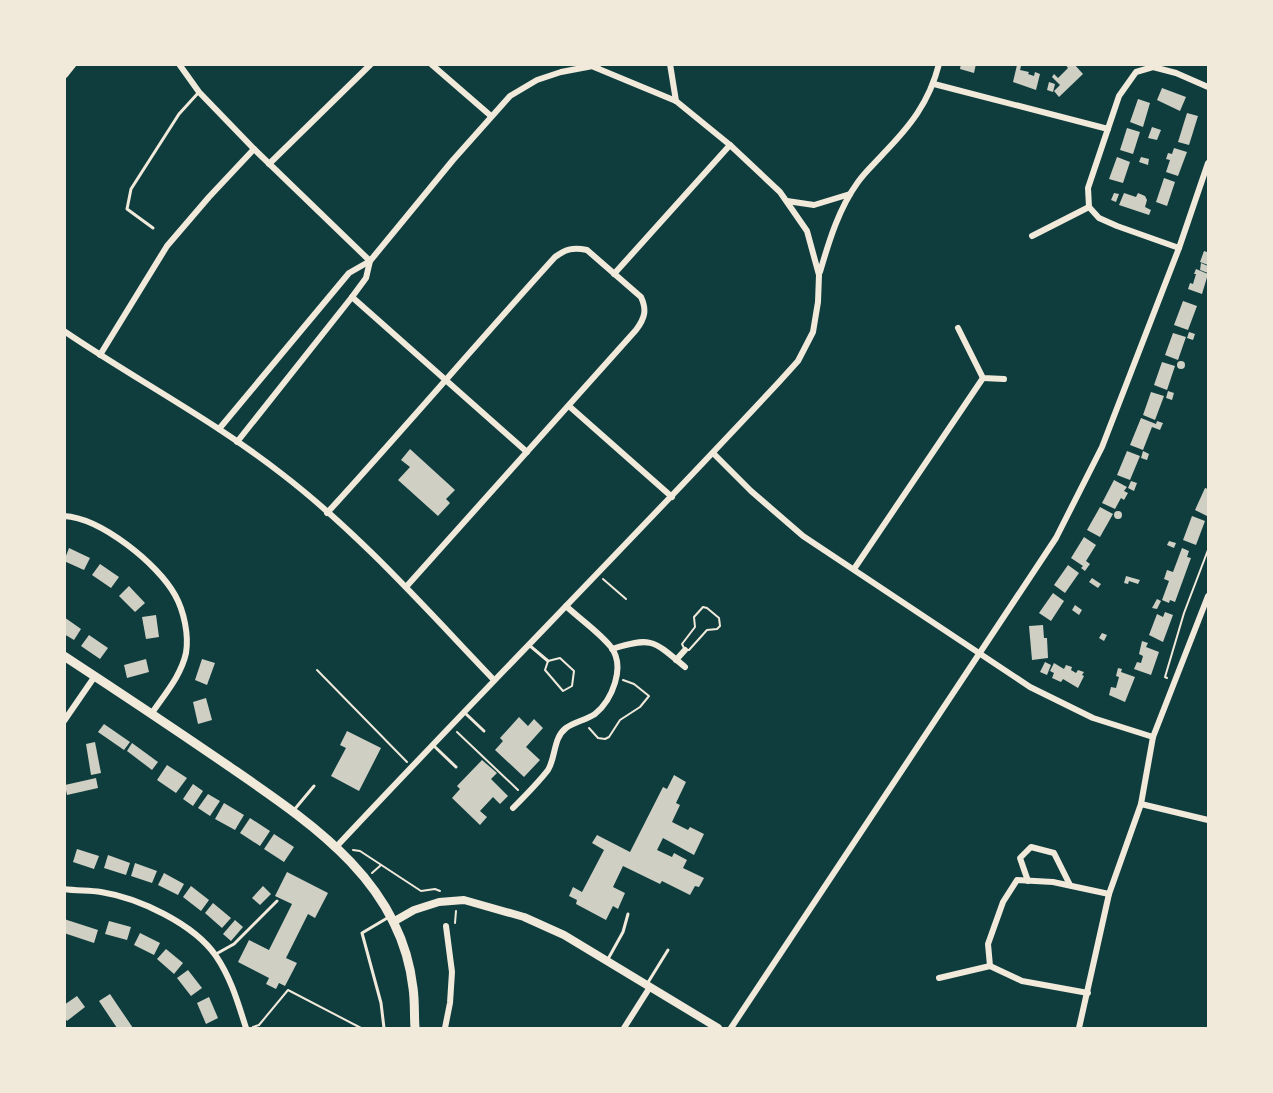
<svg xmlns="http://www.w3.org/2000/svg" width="1273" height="1093" viewBox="0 0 1273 1093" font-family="Poppins,sans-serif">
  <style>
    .building { fill: #cfcfc3 }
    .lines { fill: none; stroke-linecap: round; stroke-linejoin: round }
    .path { stroke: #f1e9da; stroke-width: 2 }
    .service { stroke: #f1e9da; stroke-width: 3 }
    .minor { stroke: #f1e9da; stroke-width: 6 }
    .tertiary { stroke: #f1e9da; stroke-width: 8 }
    .secondary { stroke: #f1e9da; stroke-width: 9 }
  </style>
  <rect width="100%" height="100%" fill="#0f3d3e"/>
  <g class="building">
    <polygon points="961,64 976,64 974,73 960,69"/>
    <polygon points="1065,64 1074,64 1083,74 1059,97 1054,91 1060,85 1052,77 1054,74 1058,78 1068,68"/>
    <polygon points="1017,65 1021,66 1020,70 1029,72 1028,74 1034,76 1035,72 1040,74 1036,90 1013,82"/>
    <polygon points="1049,82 1055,84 1053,92 1047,90"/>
    <polygon points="1162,88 1186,97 1180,111 1157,100"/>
    <polygon points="1138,99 1150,103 1143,127 1130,122"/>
    <polygon points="1187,113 1198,116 1189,145 1178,142"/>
    <polygon points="1152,127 1161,130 1157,140 1148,138"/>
    <polygon points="1127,128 1140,132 1133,154 1120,150"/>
    <polygon points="1174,148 1187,152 1178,176 1166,172 1170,160 1166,159 1168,153 1172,154"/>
    <polygon points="1117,157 1130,162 1123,183 1109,179"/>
    <polygon points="1141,157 1149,159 1148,165 1139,162"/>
    <polygon points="1164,178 1175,182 1167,206 1156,202"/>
    <polygon points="1114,193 1119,194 1116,202 1111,200"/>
    <polygon points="1124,193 1136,197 1138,193 1145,196 1147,200 1145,207 1151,210 1149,215 1119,205"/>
    <polygon points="1208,247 1208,265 1200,262 1204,251 1207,252"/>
    <polygon points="1201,263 1208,266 1208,273 1200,270"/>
    <polygon points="1196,269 1208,274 1202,294 1188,289 1190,283 1193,284 1196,274 1194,274"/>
    <polygon points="1183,301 1197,306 1188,330 1174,325"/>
    <polygon points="1189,332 1195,334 1193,340 1187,338"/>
    <polygon points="1173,333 1186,337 1178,360 1165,355"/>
    <circle cx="1181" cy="365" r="4"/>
    <polygon points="1162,362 1175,366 1167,390 1154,385"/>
    <polygon points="1168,391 1174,393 1172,400 1166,398"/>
    <polygon points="1151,392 1164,396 1155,420 1143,415"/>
    <polygon points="1141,418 1156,424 1157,421 1163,423 1160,430 1152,427 1143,450 1130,445"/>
    <polygon points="410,449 455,490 446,499 450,503 438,516 398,480 410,467 401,460"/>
    <polygon points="1127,451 1140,456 1130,480 1117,475"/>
    <polygon points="1143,451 1149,454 1147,460 1141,458"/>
    <polygon points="1114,480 1127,487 1124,491 1128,493 1124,500 1121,498 1115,509 1102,503"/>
    <polygon points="1131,481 1137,483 1134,491 1128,488"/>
    <polygon points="1205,488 1208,489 1207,516 1195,510"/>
    <polygon points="1100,507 1113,514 1100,537 1087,530"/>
    <circle cx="1118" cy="515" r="4"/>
    <polygon points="1192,516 1205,521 1196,545 1183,540"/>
    <polygon points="1084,537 1096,545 1086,561 1090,564 1085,571 1081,568 1083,566 1071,558"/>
    <polygon points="1169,541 1176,543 1174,548 1167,545"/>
    <polygon points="69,548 90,558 84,570 64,561"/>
    <polygon points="1182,548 1189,551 1187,557 1191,558 1175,602 1170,600 1169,603 1162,600 1169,581 1164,579 1167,570 1173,572"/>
    <polygon points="100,564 119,577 111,588 92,575"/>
    <polygon points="1068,565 1079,573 1065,593 1054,585"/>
    <polygon points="1126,576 1140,580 1138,584 1129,581 1128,584 1124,583"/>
    <polygon points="1092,578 1101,584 1098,588 1089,582"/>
    <polygon points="129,586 145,603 135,612 119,596"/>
    <polygon points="1053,593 1064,601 1051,621 1039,613"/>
    <polygon points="1157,599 1161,601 1157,609 1152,608"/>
    <polygon points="1075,605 1082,610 1079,615 1072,610"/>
    <polygon points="1165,612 1173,615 1163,642 1149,635 1157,614 1163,617"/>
    <polygon points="156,615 159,637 146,639 142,617"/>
    <polygon points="64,617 81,629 74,640 64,634"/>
    <polygon points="1043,625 1044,638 1047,638 1048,658 1032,660 1029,626"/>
    <polygon points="1102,633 1107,635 1104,641 1099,638"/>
    <polygon points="89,635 108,648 100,659 81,646"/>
    <polygon points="1142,641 1148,643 1146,647 1159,652 1151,675 1134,669 1137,662 1141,663 1143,656 1139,654"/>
    <polygon points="146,659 149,672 127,678 124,665"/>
    <polygon points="202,659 215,663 207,685 195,680"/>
    <polygon points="1045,662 1051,665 1047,675 1040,672"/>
    <polygon points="1054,663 1064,669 1066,665 1072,667 1071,670 1076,673 1078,670 1084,672 1082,675 1084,676 1078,688 1063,679 1061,682 1052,678 1054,673 1050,671"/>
    <polygon points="1118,668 1122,669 1121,672 1135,677 1125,702 1109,695 1111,687 1116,688 1119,677 1116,676"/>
    <polygon points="206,698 212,720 198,724 193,702"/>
    <polygon points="519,717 528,726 534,719 543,728 526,747 540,760 524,777 495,750 503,741 500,738"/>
    <polygon points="104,724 130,742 124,750 98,732"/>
    <polygon points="347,731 381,748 359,791 331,776 346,748 340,745"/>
    <polygon points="95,742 101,773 91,775 86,744"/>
    <polygon points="132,743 158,762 152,770 127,751"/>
    <polygon points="482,760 497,773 491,779 508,796 500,804 493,797 480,811 487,817 480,825 452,798 460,789 457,786"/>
    <polygon points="167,765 187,778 176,793 157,780"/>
    <polygon points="674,775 686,782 676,803 680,805 672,822 688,830 690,827 704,834 694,855 663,838 657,850 672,857 674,853 687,860 683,868 704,878 699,887 695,886 690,895 662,881 660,884 623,866 613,887 625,893 618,909 613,906 606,920 576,904 577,900 569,896 573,887 582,892 604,850 592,843 597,835 630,852 663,787 667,789"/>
    <polygon points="96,778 98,788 67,795 65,785"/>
    <polygon points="193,784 203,791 193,806 183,799"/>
    <polygon points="208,794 220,801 210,816 198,808"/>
    <polygon points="224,803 244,815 235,830 215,819"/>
    <polygon points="250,818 270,831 260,846 240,833"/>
    <polygon points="274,834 294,847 284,862 264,849"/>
    <polygon points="77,849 99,856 94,869 73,862"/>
    <polygon points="108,855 130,863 126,875 104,868"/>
    <polygon points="135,863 157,871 152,883 131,876"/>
    <polygon points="287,872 328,893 315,918 308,914 286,958 297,963 285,986 279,983 276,989 266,984 269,978 238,962 249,940 269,950 292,904 275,896"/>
    <polygon points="164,873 184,884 178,895 158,885"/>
    <polygon points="191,886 209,900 201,911 183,897"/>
    <polygon points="263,886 271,894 260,905 252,898"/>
    <polygon points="213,903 231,918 222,928 205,913"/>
    <polygon points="64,919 98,930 94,943 64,933"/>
    <polygon points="235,920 243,927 231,941 223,934"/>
    <polygon points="109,921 131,927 127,940 105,934"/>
    <polygon points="140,933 160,943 154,955 134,945"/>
    <polygon points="166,949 183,963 174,974 157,959"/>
    <polygon points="188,970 202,988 191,996 177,978"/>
    <polygon points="110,994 116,1003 133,1028 117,1028 99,1001"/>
    <polygon points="77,996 85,1007 67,1021 64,1017 64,1005"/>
    <polygon points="209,997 218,1018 206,1024 197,1003"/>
  </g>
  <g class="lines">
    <g class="path">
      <polyline points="603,579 626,599"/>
      <polygon points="703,607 707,608 719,618 720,626 717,629 707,630 689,650 685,650 682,644 695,627 694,617"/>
      <polygon points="560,658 574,671 572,686 563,691 545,670 548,661"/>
      <polyline points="317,670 407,762"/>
      <polyline points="1167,678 1165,677 1184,613 1208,550"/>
      <polyline points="589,728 598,738 605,739 609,737 620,720 640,707 649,696 634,684 623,680"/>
      <polyline points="457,732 518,790"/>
      <polyline points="353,850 360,851 421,891 435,889 440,891"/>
      <polyline points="372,873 381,865"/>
      <polyline points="455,923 456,911"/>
      <polyline points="253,1027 259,1025 288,990 361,1028"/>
    </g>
    <g class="service">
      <polyline points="153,228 127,209 131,189 179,114 199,92"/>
      <polyline points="529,645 548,661"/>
      <polyline points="465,713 484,731"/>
      <polyline points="434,746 456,767"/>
      <polyline points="294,810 314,786"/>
      <polyline points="216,954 234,944 277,901"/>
      <polyline points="608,959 623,932 628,914"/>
      <polyline points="647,984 668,950"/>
      <polyline points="384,1028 381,1003 362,933 389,917"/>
    </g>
    <g class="minor">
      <polyline points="179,64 199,92 254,149 370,261 349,273 219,429"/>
      <polyline points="431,64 491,116"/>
      <polyline points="670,64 676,101"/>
      <polyline points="934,84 1108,129"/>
      <polyline points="269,164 371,64"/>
      <polyline points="787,201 814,205 850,194"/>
      <polyline points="1032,236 1089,207"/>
      <polyline points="1179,248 1117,226 1099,218 1089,207 1088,188 1119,96 1136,72 1153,67 1176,73 1208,87"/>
      <path d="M820,272C829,241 839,208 858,182C865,172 875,163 883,154C910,126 929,103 939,64"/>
      <polyline points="614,274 730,145"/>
      <polyline points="352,297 527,452"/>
      <polyline points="958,328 983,378 1004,379"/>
      <path d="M64,331C136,380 213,420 282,474C360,534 426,609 494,680"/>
      <polyline points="100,355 167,246 209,197 254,149"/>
      <polyline points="569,406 672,497"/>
      <polyline points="237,442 352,297 366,278 370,261 453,160 510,96 537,80 561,72 598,65"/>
      <polyline points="713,453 751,491 803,536 1030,687 1093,718 1153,737"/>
      <path d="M327,513C404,429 478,342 555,257C566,249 573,247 587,250L641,297C647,310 645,318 636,330L406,587"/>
      <path d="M64,516C101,518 158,564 175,595C184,611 189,635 186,653C181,676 164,695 152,713"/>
      <polyline points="854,569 983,378"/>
      <path d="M612,649C652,636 654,641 685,667"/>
      <polyline points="676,660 685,650"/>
      <polyline points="64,721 95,676"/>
      <polyline points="1141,804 1208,820"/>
      <path d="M513,808C525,796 538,783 548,770C556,757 553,738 566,728C574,722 586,720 595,714C612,700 626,667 611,647C599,632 581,620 566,606"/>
      <path d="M337,846C483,690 633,539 779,382L798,361L813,332L818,302L819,275L807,231L780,192L730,145L676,101L594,67"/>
      <polyline points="1028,881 1020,858 1031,847 1054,853 1070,885"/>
      <path d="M64,889C77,891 89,890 101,892C139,898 194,924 216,956C231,978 238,1003 246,1028"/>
      <polyline points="939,978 990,966"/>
      <polyline points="1088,993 1022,981 990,966 988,944 1003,902 1017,880 1053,882 1109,894"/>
      <polyline points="445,1028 450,1003 452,972 446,926"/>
      <polyline points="624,1028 650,987"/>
      <polyline points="731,1028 1056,538 1102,447 1179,248 1208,163"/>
      <polyline points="1079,1028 1109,894 1141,804 1153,737 1208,596"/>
    </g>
    <polyline class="tertiary" points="393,922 414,910 439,902 464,900 524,917 564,935 718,1028"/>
    <g class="secondary">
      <polyline points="64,74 72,64"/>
      <path d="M64,656C119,692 173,728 227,765C308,821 401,880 413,988C415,1001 414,1015 415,1028"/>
    </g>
  </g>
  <rect width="1273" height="1093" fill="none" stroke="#f1e9da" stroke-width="132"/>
</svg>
